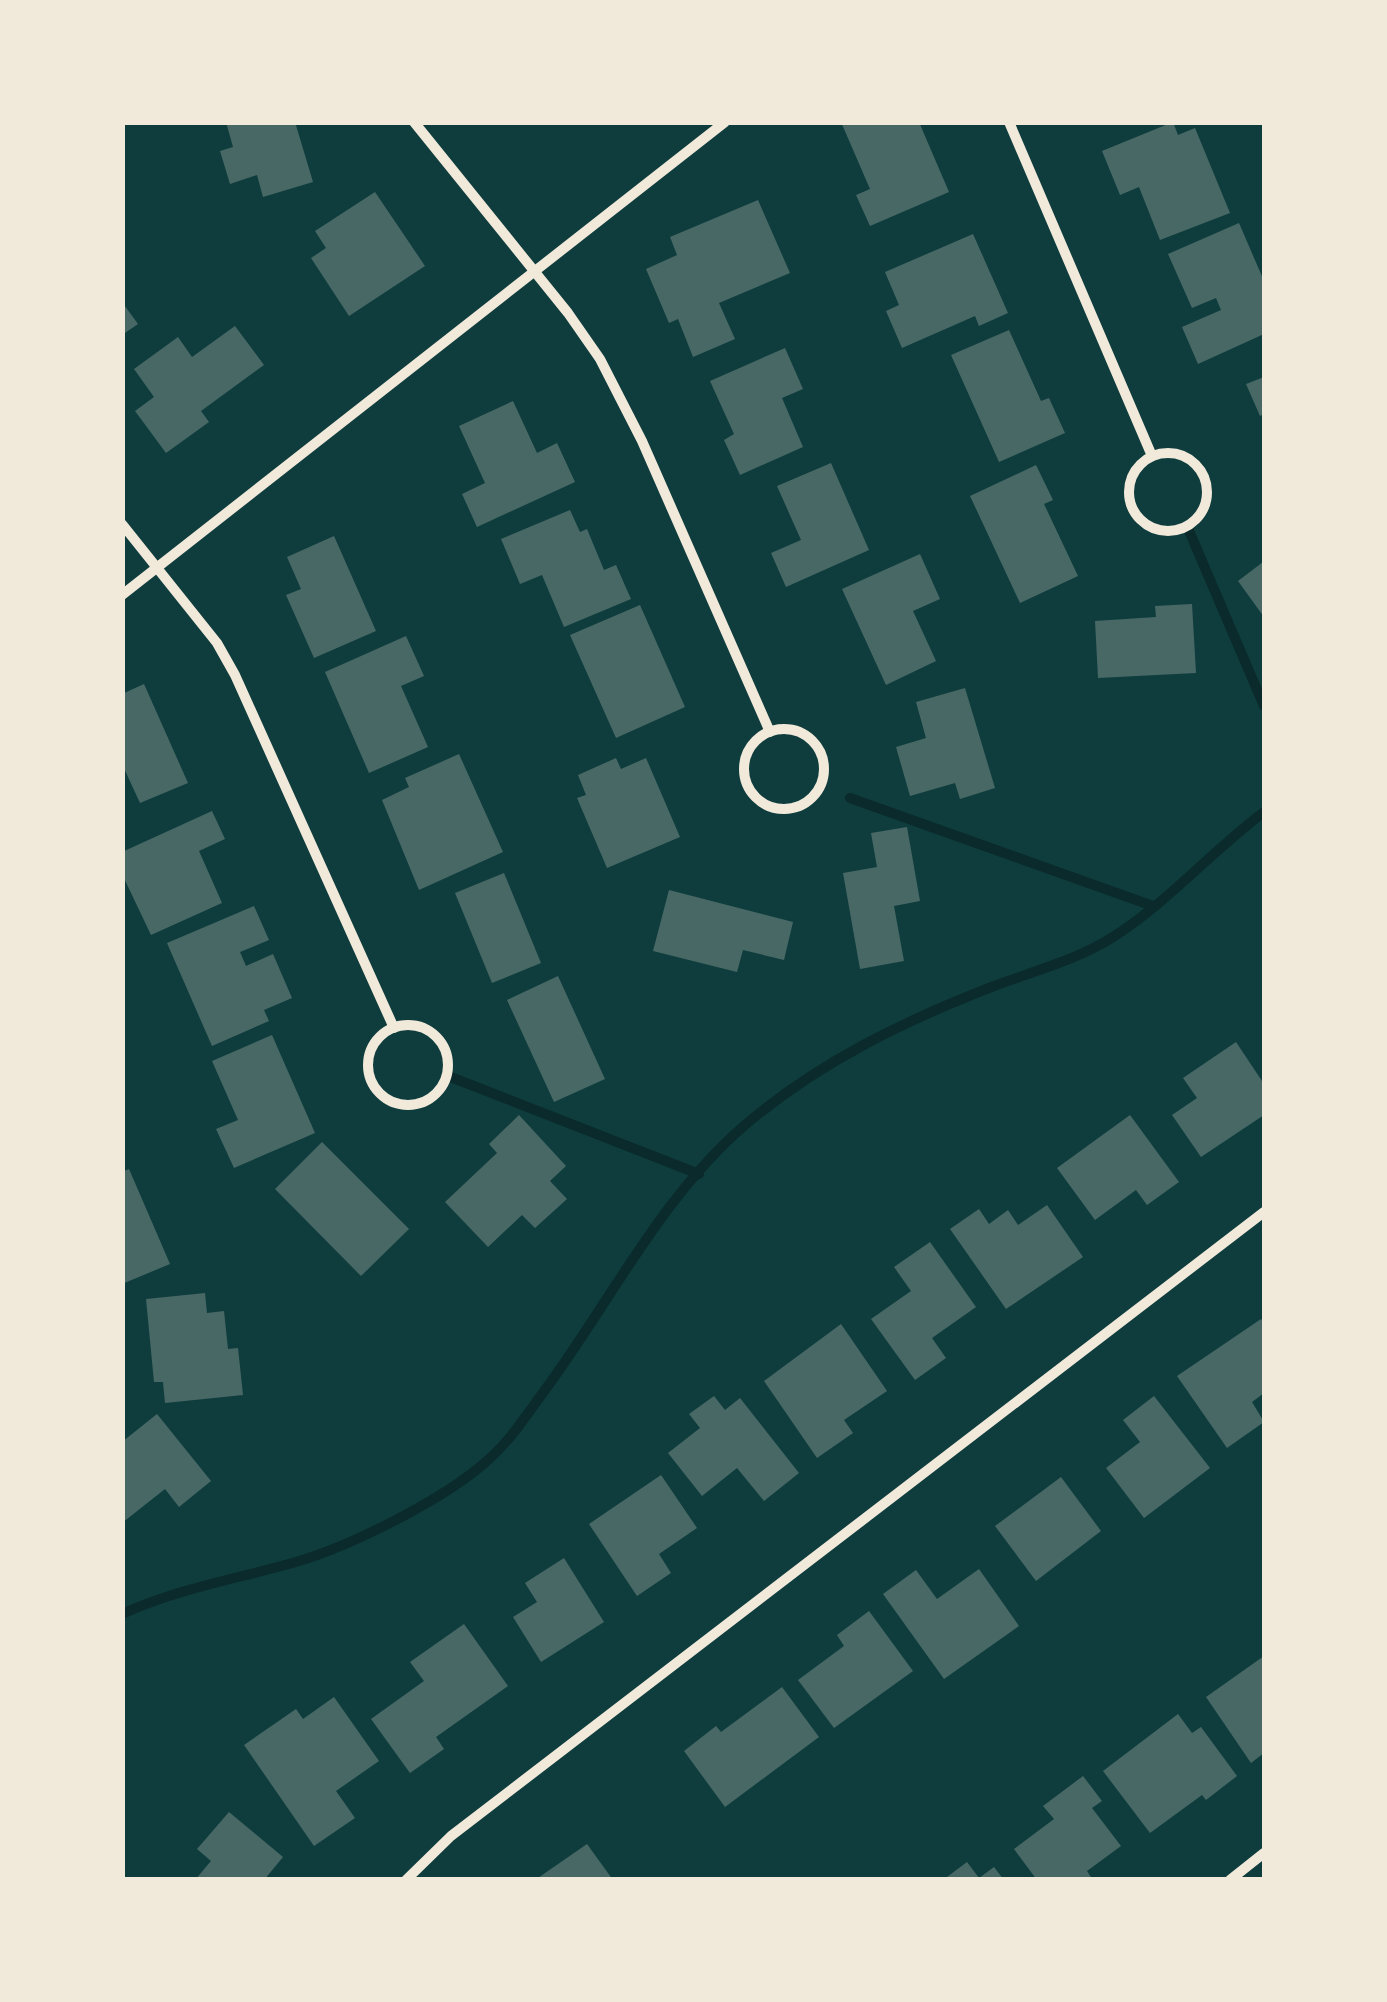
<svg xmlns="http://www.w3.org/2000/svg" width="1387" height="2002" viewBox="0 0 1387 2002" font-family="Signika,sans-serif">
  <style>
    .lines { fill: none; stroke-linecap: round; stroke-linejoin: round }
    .stream { stroke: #0a2a2b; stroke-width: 10 }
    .building { fill: #486865 }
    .minor { stroke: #f1e9da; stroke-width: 10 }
  </style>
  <rect width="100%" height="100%" fill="#0f3d3e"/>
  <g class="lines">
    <g class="stream">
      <polyline points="1187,526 1264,706"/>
      <polyline points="850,798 1153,906"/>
      <polyline points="448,1076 699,1174"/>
      <path d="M122,1614C180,1588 236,1579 296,1562C351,1546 445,1499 488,1460C511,1440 527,1414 545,1390C610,1302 661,1197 745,1125C819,1062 904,1021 994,986C1034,971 1077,960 1113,937C1168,902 1212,851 1264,812"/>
    </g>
  </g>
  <g class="building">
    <polygon points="226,122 295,122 313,182 263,197 257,175 230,184 220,151 233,147"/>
    <polygon points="841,122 919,122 949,192 870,226 856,195 870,189"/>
    <polygon points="1173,122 1178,135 1195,128 1230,213 1160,240 1139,187 1120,195 1102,151"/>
    <polygon points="375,192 425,266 349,316 311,258 326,248 315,231"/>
    <polygon points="758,200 790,273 719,303 735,339 693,357 678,319 669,323 646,269 677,255 670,237"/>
    <polygon points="1239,223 1264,281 1264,334 1198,364 1182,327 1221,310 1216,298 1192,308 1168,254"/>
    <polygon points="973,234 1008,313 979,326 975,316 902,348 886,311 899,305 885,272"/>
    <polygon points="122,302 138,324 122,335"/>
    <polygon points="235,326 264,365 201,411 209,422 166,453 135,411 154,397 134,369 178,337 192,357"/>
    <polygon points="1009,330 1041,401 1049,398 1065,433 999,462 951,355"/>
    <polygon points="785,348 803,389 782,398 803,447 740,475 724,440 734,434 710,381"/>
    <polygon points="1264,377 1264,414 1260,416 1246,384"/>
    <polygon points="513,401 537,453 557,443 575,482 477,527 462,494 485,483 459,426"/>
    <polygon points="831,463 869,550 786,587 771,553 801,540 777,486"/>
    <polygon points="1036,465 1053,500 1044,504 1078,576 1020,603 970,496"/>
    <polygon points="570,510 580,532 587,529 604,570 616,565 631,599 564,627 542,575 520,584 501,539"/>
    <polygon points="334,536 376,631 314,658 286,595 301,589 287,557"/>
    <polygon points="920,554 940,599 913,611 936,661 886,685 842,589"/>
    <polygon points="1263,562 1264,564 1264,617 1238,581"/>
    <polygon points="1192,604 1196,673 1098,678 1095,621 1156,617 1155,606"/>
    <polygon points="640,605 685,707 616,738 570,635"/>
    <polygon points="406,636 424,676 401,686 428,747 369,773 325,672"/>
    <polygon points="144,684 188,783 140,803 122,764 122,694"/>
    <polygon points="965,688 995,788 960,799 955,783 910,796 896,747 926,738 916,702"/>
    <polygon points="459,754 503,852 419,890 382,800 409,787 405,778"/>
    <polygon points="616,758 621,769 646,758 680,837 607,868 577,798 586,795 578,775"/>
    <polygon points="212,811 225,839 199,851 222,903 151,935 122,874 122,852"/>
    <polygon points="907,827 920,901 894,906 904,961 860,969 843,873 877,867 871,833"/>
    <polygon points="504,873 541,963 492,983 455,893"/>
    <polygon points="669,890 793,922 784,960 743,950 737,972 653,951"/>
    <polygon points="254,906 269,940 240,952 246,966 273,954 292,998 264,1010 269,1021 212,1046 167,943"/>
    <polygon points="558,976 605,1079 554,1102 507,1000"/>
    <polygon points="272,1035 315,1133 234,1168 216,1129 238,1120 212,1061"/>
    <polygon points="1236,1042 1264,1084 1264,1115 1201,1157 1172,1115 1197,1098 1183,1078"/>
    <polygon points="519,1115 566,1166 550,1181 567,1199 535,1228 522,1215 488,1247 445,1202 497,1153 489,1144"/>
    <polygon points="1130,1115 1179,1182 1147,1205 1136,1190 1095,1220 1057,1168"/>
    <polygon points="322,1142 409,1229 361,1276 275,1189"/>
    <polygon points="129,1169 170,1264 122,1284 122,1172"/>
    <polygon points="1047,1205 1083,1257 1006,1309 950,1229 979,1209 989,1224 1008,1210 1018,1225"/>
    <polygon points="930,1242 976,1307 932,1338 946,1358 915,1380 871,1319 911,1291 894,1267"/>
    <polygon points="205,1293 207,1313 224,1311 228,1349 238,1348 243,1395 165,1403 163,1382 154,1382 146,1299"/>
    <polygon points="1261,1319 1264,1324 1264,1393 1252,1402 1264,1422 1227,1448 1177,1376"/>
    <polygon points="841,1324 887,1391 844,1420 853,1433 817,1458 764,1381"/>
    <polygon points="714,1396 725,1410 740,1398 799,1473 764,1501 737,1468 702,1496 668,1453 700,1428 689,1414"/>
    <polygon points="1154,1396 1210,1468 1144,1518 1106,1468 1140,1442 1123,1420"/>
    <polygon points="157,1414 211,1481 179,1507 165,1489 122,1523 122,1442"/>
    <polygon points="661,1475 697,1528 659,1554 671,1573 637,1596 589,1524"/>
    <polygon points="1061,1477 1101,1531 1036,1581 995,1526"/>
    <polygon points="564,1558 604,1622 541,1662 513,1617 537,1602 525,1583"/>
    <polygon points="979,1569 1019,1626 944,1679 883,1594 916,1570 937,1599"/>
    <polygon points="869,1611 913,1671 834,1728 798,1680 844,1646 837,1635"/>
    <polygon points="464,1624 508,1686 436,1737 444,1749 410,1773 371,1719 424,1681 410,1662"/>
    <polygon points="1264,1656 1264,1753 1251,1763 1206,1697"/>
    <polygon points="782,1687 819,1737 725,1807 684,1751 716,1726 721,1732"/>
    <polygon points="334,1697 379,1761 336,1791 355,1818 314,1846 244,1745 296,1709 303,1719"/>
    <polygon points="1178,1714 1192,1733 1201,1727 1237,1776 1206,1800 1202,1795 1150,1833 1103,1771"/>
    <polygon points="1083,1776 1102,1801 1092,1808 1121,1846 1087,1871 1093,1880 1037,1880 1014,1849 1054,1819 1043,1806"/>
    <polygon points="229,1812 283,1857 264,1880 195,1880 211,1861 197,1849"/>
    <polygon points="587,1844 613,1880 535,1880"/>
    <polygon points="967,1862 979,1878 994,1867 1004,1880 943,1880"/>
  </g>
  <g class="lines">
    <g class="minor">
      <polyline points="414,122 568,313 600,359 642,441 770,732"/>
      <polyline points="1009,122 1152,456"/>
      <circle cx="1168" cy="492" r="39"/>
      <polyline points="122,524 217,643 235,675 394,1028"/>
      <polyline points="122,595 725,122"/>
      <circle cx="784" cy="769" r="40"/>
      <circle cx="408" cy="1065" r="40"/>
      <polyline points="406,1880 451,1836 1264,1212"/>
      <polyline points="1230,1880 1264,1853"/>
    </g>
  </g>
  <rect width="1387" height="2002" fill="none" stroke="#f1e9da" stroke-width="250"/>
</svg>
